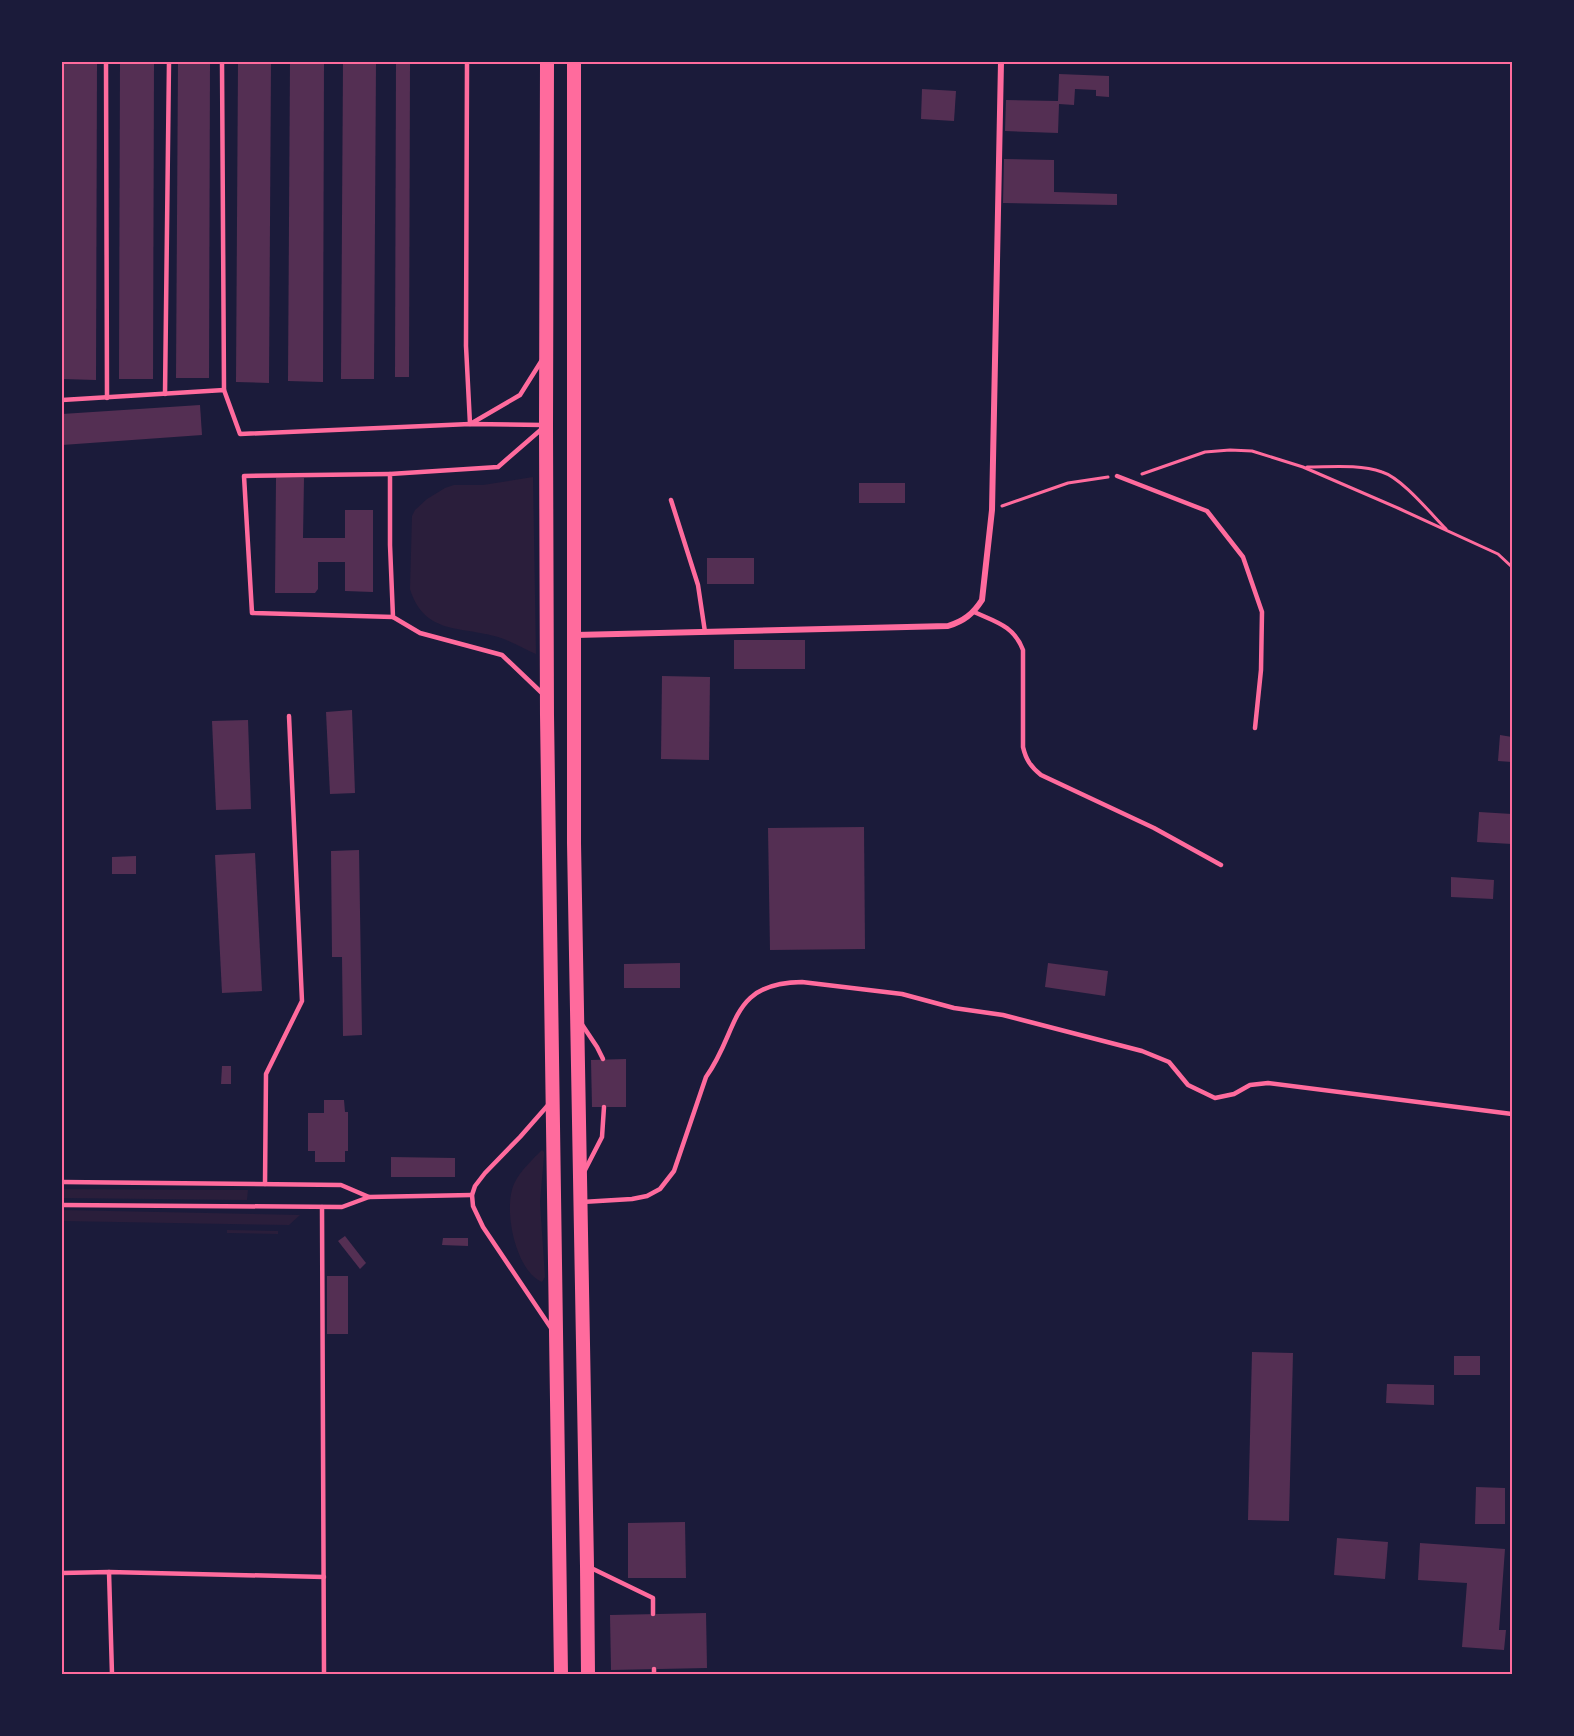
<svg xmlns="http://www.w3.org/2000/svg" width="1574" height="1736" viewBox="0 0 1574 1736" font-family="'PT Sans',sans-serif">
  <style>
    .green { fill: #2a1e3b }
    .building { fill: #542f53 }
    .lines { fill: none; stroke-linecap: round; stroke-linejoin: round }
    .path { stroke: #ff6b9d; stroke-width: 3 }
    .service { stroke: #ff6b9d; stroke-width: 4.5 }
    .minor { stroke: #ff6b9d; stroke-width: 6 }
    .trunk { stroke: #ff6b9d; stroke-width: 14 }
    .neatline { fill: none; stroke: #ff6b9d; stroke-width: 2 }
  </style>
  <rect width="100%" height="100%" fill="#1b1b3a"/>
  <g class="green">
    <path d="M533,477L536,654C524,649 511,641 498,637C461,626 424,635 410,589L412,516L415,510L427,499L445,488L454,485H483Z"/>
    <path d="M542,1150L544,1152V1156L540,1202L545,1277L542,1282C515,1271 502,1206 515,1182C521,1170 533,1159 542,1150Z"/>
    <polygon points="62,1189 248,1190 247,1200 62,1198"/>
    <polygon points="62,1210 300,1215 289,1225 62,1221"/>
    <polygon points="227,1230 278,1231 278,1234 227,1233"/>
  </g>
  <g class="building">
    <polygon points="63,62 97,62 96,380 62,379"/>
    <polygon points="120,62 154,62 153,379 119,379"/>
    <polygon points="178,62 210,62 209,378 176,378"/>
    <polygon points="238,62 271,62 269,383 236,382"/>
    <polygon points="290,62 324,62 323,382 288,381"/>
    <polygon points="343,62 376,62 374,379 341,379"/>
    <polygon points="396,62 410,62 409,377 395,377"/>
    <polygon points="1059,74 1109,76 1109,97 1096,96 1096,90 1075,89 1074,105 1059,104 1058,133 1005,131 1006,100 1058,101"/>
    <polygon points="922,89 956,91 954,121 921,119"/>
    <polygon points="1004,159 1054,160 1054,192 1117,194 1117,205 1003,203"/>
    <polygon points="200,405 202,435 62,445 62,414"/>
    <polygon points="276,478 304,478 303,538 345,538 345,510 373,510 373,592 345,591 345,562 318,562 318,589 315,593 275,593"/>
    <rect x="859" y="483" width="46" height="20"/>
    <rect x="707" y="558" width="47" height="26"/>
    <rect x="734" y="640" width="71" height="29"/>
    <polygon points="662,676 710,677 709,760 661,759"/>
    <polygon points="352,710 355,793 330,794 326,712"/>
    <polygon points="248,720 251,809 216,810 212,721"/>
    <polygon points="1500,735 1512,737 1512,762 1498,761"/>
    <polygon points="1479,812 1512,814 1512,844 1477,842"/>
    <polygon points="864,827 865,949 770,950 768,828"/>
    <polygon points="359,850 362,1035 343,1036 342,957 332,957 331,851"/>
    <polygon points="255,853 262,991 222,993 215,855"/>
    <polygon points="136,856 136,874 112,874 112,857"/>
    <polygon points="1451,877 1494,880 1493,899 1451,897"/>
    <polygon points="680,963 680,988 624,988 624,964"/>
    <polygon points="1048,963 1108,971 1105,996 1045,987"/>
    <polygon points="626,1059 626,1107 592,1107 591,1060"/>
    <polygon points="222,1066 231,1066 231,1084 221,1084"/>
    <polygon points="324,1100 344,1100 345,1112 348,1112 348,1151 345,1151 345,1162 315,1162 315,1151 308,1151 308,1113 324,1113"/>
    <polygon points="391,1157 455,1158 455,1177 391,1177"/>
    <polygon points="345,1236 366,1263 360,1269 338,1241"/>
    <polygon points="443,1238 468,1238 468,1246 442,1245"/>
    <rect x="327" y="1276" width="21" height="58"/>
    <polygon points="1252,1352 1293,1353 1289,1521 1248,1520"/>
    <rect x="1454" y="1356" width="26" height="19"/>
    <polygon points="1387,1384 1434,1385 1434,1405 1386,1403"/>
    <polygon points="1476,1487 1505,1488 1505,1524 1475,1524"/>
    <polygon points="685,1522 686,1578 628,1578 628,1523"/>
    <polygon points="1337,1538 1388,1542 1385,1579 1334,1575"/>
    <polygon points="1420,1543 1505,1549 1499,1630 1506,1630 1504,1650 1462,1647 1467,1583 1418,1580"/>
    <polygon points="706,1613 707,1668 611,1670 610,1615"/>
  </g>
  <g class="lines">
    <g class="path">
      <path d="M1307,467C1331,467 1359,464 1382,472C1402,478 1431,514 1446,529"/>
      <polyline points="1142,474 1205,452 1230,450 1252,451 1303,467 1400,509 1498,554 1512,567"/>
      <polyline points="1002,506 1068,483 1108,477"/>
    </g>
    <g class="service">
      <polyline points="106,62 107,398"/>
      <polyline points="222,62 224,390"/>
      <polyline points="467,62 466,346 470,424"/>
      <polyline points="165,394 169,62"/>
      <polyline points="62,400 224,390 240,434 470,424 543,425"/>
      <polyline points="472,423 520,395 542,360"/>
      <polyline points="544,427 498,467 390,474 390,545 393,617 420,633 502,655 544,695"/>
      <polyline points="390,474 244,476 252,613 393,617"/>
      <polyline points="1117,476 1207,511 1243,557 1262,612 1261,670 1255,728"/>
      <polyline points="671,500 698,585 705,632"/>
      <path d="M974,612C996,622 1014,626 1023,650V747C1026,760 1031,767 1041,775L1154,828L1221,865"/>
      <polyline points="581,1023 597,1047 603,1059"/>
      <polyline points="549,1104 520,1137 485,1173 475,1186 472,1195 473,1206 483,1227 551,1328"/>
      <polyline points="585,1170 602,1137 604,1107"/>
      <polyline points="62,1182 341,1185 369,1197"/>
      <polyline points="265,1184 266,1074 302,1001 289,716"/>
      <path d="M582,1202L632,1199L647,1196L660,1189L674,1171L706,1077C740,1030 728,983 802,982L902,994L954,1008L1003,1015L1142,1051L1169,1062L1188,1085L1215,1098L1234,1094L1250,1085L1268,1083L1512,1114"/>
      <polyline points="62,1205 342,1207 369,1197 472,1195"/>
      <polyline points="322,1207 324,1674"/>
      <polyline points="589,1567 653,1598 653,1614"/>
      <polyline points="109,1572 112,1674"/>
      <polyline points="62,1573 109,1572 324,1577"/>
      <polyline points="654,1669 654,1674"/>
    </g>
    <path class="minor" d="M575,635L948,626C964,621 973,614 982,600L992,510L1001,62"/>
    <g class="trunk">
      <polyline points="547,62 546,425 547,715 561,1674"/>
      <polyline points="574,62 574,843 587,1566 588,1674"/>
    </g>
  </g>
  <rect width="1574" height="1736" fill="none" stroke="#1b1b3a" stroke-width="126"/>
  <rect x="63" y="63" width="1448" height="1610" class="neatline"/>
</svg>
